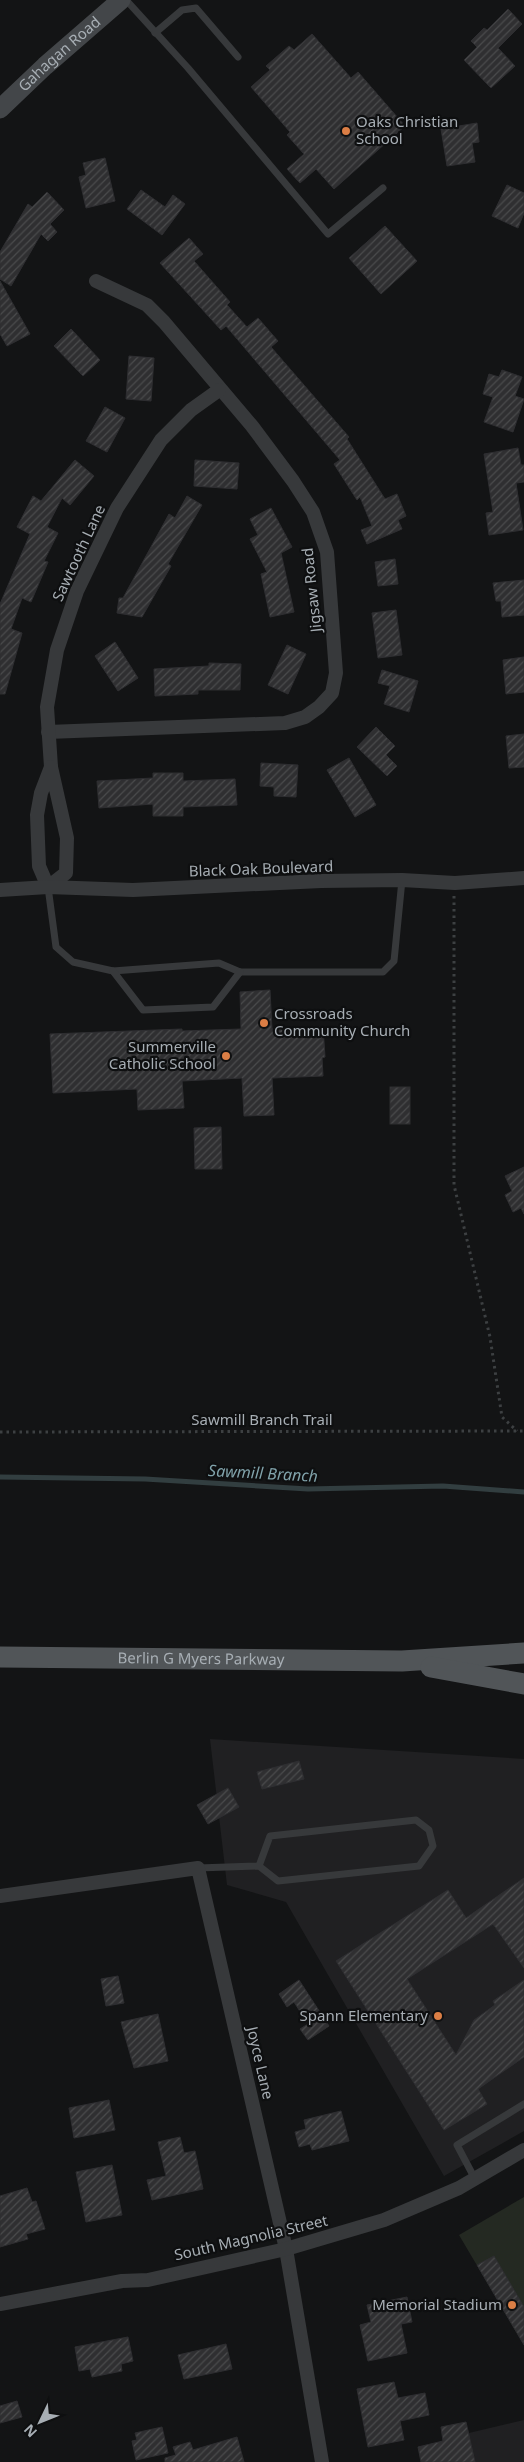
<svg xmlns="http://www.w3.org/2000/svg" width="524" height="2462" viewBox="0 0 524 2462" font-family="'Noto Sans',sans-serif">
  <style>
    .built { fill: #202022 }
    .garden { fill: #242922 }
    .lines { fill: none; stroke-linecap: round; stroke-linejoin: round }
    .stream { stroke: #323e40; stroke-width: 5 }
    .building { fill: url(#building-hatch); stroke: #2e2e31 }
    .path { stroke: #3d4042; stroke-width: 3; stroke-dasharray: 2.5 4; stroke-linecap: butt }
    .lane { stroke: #37393b; stroke-width: 7 }
    .street { stroke: #37393b; stroke-width: 14 }
    .secondary { stroke: #434649; stroke-width: 19 }
    .primary { stroke: #515558; stroke-width: 21 }
    .poi-dot { fill: #db7e45; stroke: #0e0f10; stroke-width: 2 }
    .labels { text-anchor: middle; stroke-width: 4.5; stroke-linejoin: round; paint-order: stroke }
    .street-label { font-size: 15px; fill: #a7aeb4; stroke: #0e0f10 }
    .poi-label { font-size: 15px; fill: #a7aeb4; stroke: #0e0f10; text-anchor: end }
    .water-label { font-size: 16px; font-style: italic; fill: #81a3ab; stroke: #0e0f10 }
  </style>
  <defs>
    <pattern id="building-hatch" width="6" height="6" patternUnits="userSpaceOnUse" patternTransform="scale(1.25)"><rect width="6" height="6" fill="#2f2f31"/><path d="M-1 1l2-2M0 6l6-6M5 7l2-2" fill="none" stroke="#4a4b4c"/></pattern>
  </defs>
  <rect width="100%" height="100%" fill="#131415"/>
  <g class="built">
    <polygon points="210,1739 524,1759 524,2131 444,2176 286,1902 227,1885"/>
    <polygon points="524,2420 524,2462 462,2462 452,2437"/>
  </g>
  <polygon class="garden" points="524,2197 524,2345 459,2235"/>
  <g class="lines">
    <polyline class="stream" points="0,1477 145,1479 308,1489 443,1486 524,1492"/>
  </g>
  <g class="building">
    <polygon points="508,9 522,24 498,48 515,66 491,88 464,60 477,47 471,41 484,28 487,30"/>
    <polygon points="312,34 351,78 358,72 405,126 334,189 316,169 300,183 287,169 304,154 287,135 290,132 251,87 270,70 266,66 289,46 294,50"/>
    <polygon points="477,123 479,142 472,143 475,162 447,166 441,129"/>
    <polygon points="105,158 115,201 86,208 79,177 86,175 83,163"/>
    <polygon points="507,185 524,193 524,213 518,228 492,216"/>
    <polygon points="141,190 165,207 173,195 185,204 162,235 127,209"/>
    <polygon points="47,192 64,210 50,224 57,232 48,241 41,234 11,286 0,279 0,252 28,204 32,207"/>
    <polygon points="385,226 417,261 381,294 349,258"/>
    <polygon points="189,238 203,254 194,261 230,302 227,305 247,327 258,318 278,341 271,347 349,437 347,439 385,499 397,494 406,516 398,520 402,529 367,544 361,530 372,526 360,497 357,500 334,464 340,460 226,326 221,330 160,263"/>
    <polygon points="0,281 30,334 7,346 0,334"/>
    <polygon points="71,329 100,360 83,376 54,346"/>
    <polygon points="129,356 154,358 151,401 126,399"/>
    <polygon points="502,370 522,377 515,396 524,399 513,432 484,422 493,397 483,394 489,374 499,377"/>
    <polygon points="105,407 125,418 107,452 86,441"/>
    <polygon points="518,448 521,465 524,465 524,482 516,483 523,530 489,535 486,513 493,512 484,454"/>
    <polygon points="75,460 94,476 70,505 62,498 47,527 58,533 44,561 48,562 31,602 22,598 11,629 22,633 5,694 0,694 0,604 30,534 17,527 33,496 41,501"/>
    <polygon points="195,460 239,463 237,489 194,486"/>
    <polygon points="187,496 202,505 168,564 171,566 142,617 117,613 119,598 123,598 169,514 175,518"/>
    <polygon points="271,508 292,547 281,553 294,612 270,617 261,574 267,572 250,539 258,535 250,519"/>
    <polygon points="395,559 398,584 378,586 375,562"/>
    <polygon points="524,580 524,615 502,617 501,601 496,601 493,583"/>
    <polygon points="396,610 402,655 378,658 372,613"/>
    <polygon points="115,642 138,678 118,691 95,656"/>
    <polygon points="287,645 306,654 288,694 268,685"/>
    <polygon points="524,657 524,692 506,694 503,660"/>
    <polygon points="209,663 241,664 240,690 198,690 198,694 155,696 154,669 209,666"/>
    <polygon points="382,670 418,681 409,712 384,704 390,686 378,683"/>
    <polygon points="376,727 395,746 386,755 397,766 387,776 357,747"/>
    <polygon points="524,734 524,767 509,768 506,736"/>
    <polygon points="349,758 376,805 355,817 327,770"/>
    <polygon points="261,763 298,765 296,797 274,796 274,787 260,786"/>
    <polygon points="153,773 183,773 183,781 235,779 237,805 183,807 183,816 153,816 153,804 99,808 97,781 153,778"/>
    <polygon points="270,990 272,1029 323,1027 325,1057 322,1058 323,1076 272,1078 274,1115 244,1116 242,1078 182,1081 184,1108 138,1110 137,1089 53,1093 50,1034 182,1029 182,1031 241,1029 240,992"/>
    <rect x="390" y="1087" width="20" height="37"/>
    <polygon points="221,1127 222,1169 195,1169 194,1128"/>
    <polygon points="524,1167 524,1214 521,1208 513,1212 505,1195 512,1191 505,1176"/>
    <polygon points="299,1761 304,1779 262,1789 257,1772"/>
    <polygon points="228,1788 239,1807 208,1824 197,1805"/>
    <polygon points="524,1878 524,1968 493,1924 407,1979 456,2055 474,2020 495,2005 493,2001 524,1980 524,2057 478,2089 487,2104 444,2130 336,1961 448,1890 466,1918"/>
    <polygon points="118,1976 124,2003 106,2006 101,1979"/>
    <polygon points="299,1980 329,2026 308,2040 300,2029 308,2024 294,2002 287,2007 279,1994"/>
    <polygon points="158,2014 168,2061 134,2068 121,2022"/>
    <polygon points="109,2100 115,2130 74,2138 69,2108"/>
    <polygon points="341,2111 349,2141 312,2150 310,2144 299,2147 295,2132 306,2129 304,2120"/>
    <polygon points="180,2137 184,2153 195,2151 203,2189 152,2200 147,2180 166,2176 158,2142"/>
    <polygon points="112,2165 122,2215 86,2222 76,2172"/>
    <polygon points="27,2188 32,2202 36,2201 45,2229 26,2234 28,2239 0,2247 0,2196"/>
    <polygon points="494,2256 524,2307 524,2345 477,2265"/>
    <polygon points="407,2297 412,2322 401,2324 407,2353 368,2361 360,2325 371,2322 367,2305"/>
    <polygon points="128,2337 133,2361 121,2364 122,2371 92,2377 90,2369 79,2371 75,2347"/>
    <polygon points="226,2344 232,2369 184,2379 178,2355"/>
    <polygon points="394,2382 398,2398 425,2393 429,2415 400,2421 404,2440 368,2447 357,2389"/>
    <polygon points="17,2401 22,2417 0,2423 0,2406"/>
    <polygon points="466,2422 475,2462 421,2462 418,2447 443,2441 441,2427"/>
    <polygon points="162,2427 168,2453 136,2460 132,2441 137,2440 135,2433"/>
    <polygon points="237,2437 244,2462 165,2462 165,2458 176,2455 173,2447 190,2442 193,2450"/>
  </g>
  <g class="lines">
    <g class="path">
      <polyline points="454,896 454,1185 490,1337 502,1417 517,1431"/>
      <polyline points="0,1432 524,1431"/>
    </g>
    <g class="lane">
      <polyline points="126,0 188,68 328,234 383,188"/>
      <polyline points="155,33 182,10 196,8 238,57"/>
      <polyline points="48,887 56,947 73,962 113,971 219,963 240,972 383,972 394,961 402,880"/>
      <polyline points="113,971 143,1010 213,1007 240,972"/>
      <polyline points="198,1868 259,1866 278,1881 419,1866 433,1846 429,1830 416,1820 270,1836 259,1866"/>
      <polyline points="475,2179 457,2145 524,2104"/>
    </g>
    <g class="street">
      <polyline points="48,732 285,723 305,717 319,707 332,693 336,673 327,552 313,512 293,481 252,426 164,322 147,305 96,281"/>
      <polyline points="51,767 47,707 57,650 77,591 117,508 161,440 191,410 219,390"/>
      <polygon points="51,767 67,838 66,873 48,887 39,866 37,815 41,793"/>
      <polyline points="0,890 48,887 133,890 321,881 402,880 455,883 524,878"/>
      <polyline points="0,1896 198,1868 286,2249 322,2462"/>
      <polyline points="0,2304 122,2281 148,2280 286,2249 384,2220 459,2188 524,2150"/>
    </g>
    <path class="secondary" id="s1" d="M0,109L45,66L121,0"/>
    <g class="primary">
      <path id="s2" d="M0,1657L402,1661L524,1653"/>
      <polyline points="431,1667 524,1684"/>
    </g>
  </g>
  <g class="poi-dot">
    <circle cx="346" cy="131" r="5"/>
    <circle cx="264" cy="1023" r="5"/>
    <circle cx="226" cy="1056" r="5"/>
    <circle cx="438" cy="2016" r="5"/>
    <circle cx="512" cy="2305" r="5"/>
  </g>
  <g class="labels">
    <g class="street-label">
      <text dy="5" stroke="none"><textPath href="#s1" startOffset="81">Gahagan Road</textPath></text>
      <text transform="translate(79 553) rotate(-65)" y="5">Sawtooth Lane</text>
      <text transform="translate(312 590) rotate(-96)" y="5">Jigsaw Road</text>
      <text transform="translate(261 869) rotate(-2)" y="5">Black Oak Boulevard</text>
      <text x="262" y="1425">Sawmill Branch Trail</text>
      <text dy="5" stroke="none"><textPath href="#s2" startOffset="201">Berlin G Myers Parkway</textPath></text>
      <text transform="translate(260 2063) rotate(77)" y="5">Joyce Lane</text>
      <text transform="translate(251 2238) rotate(-13)" y="5">South Magnolia Street</text>
    </g>
    <g class="poi-label">
      <text x="356" y="127" text-anchor="start">Oaks Christian<tspan x="356" dy="17">School</tspan></text>
      <text x="274" y="1019" text-anchor="start">Crossroads<tspan x="274" dy="17">Community Church</tspan></text>
      <text x="216" y="1052">Summerville<tspan x="216" dy="17">Catholic School</tspan></text>
      <text x="428" y="2021">Spann Elementary</text>
      <text x="502" y="2310">Memorial Stadium</text>
    </g>
    <g class="water-label">
      <text transform="translate(263 1473) rotate(3)" y="6">Sawmill Branch</text>
    </g>
  </g>
  <g transform="translate(40 2422) rotate(227)" stroke="#0e0f10" stroke-width="4" paint-order="stroke">
  <path d="M0-4L9 19L0 12L-9 19Z" fill="#a7aeb4"/>
  <text y="-8" font-size="14" font-weight="bold" text-anchor="middle" fill="#a7aeb4">N</text>
  </g>
</svg>
